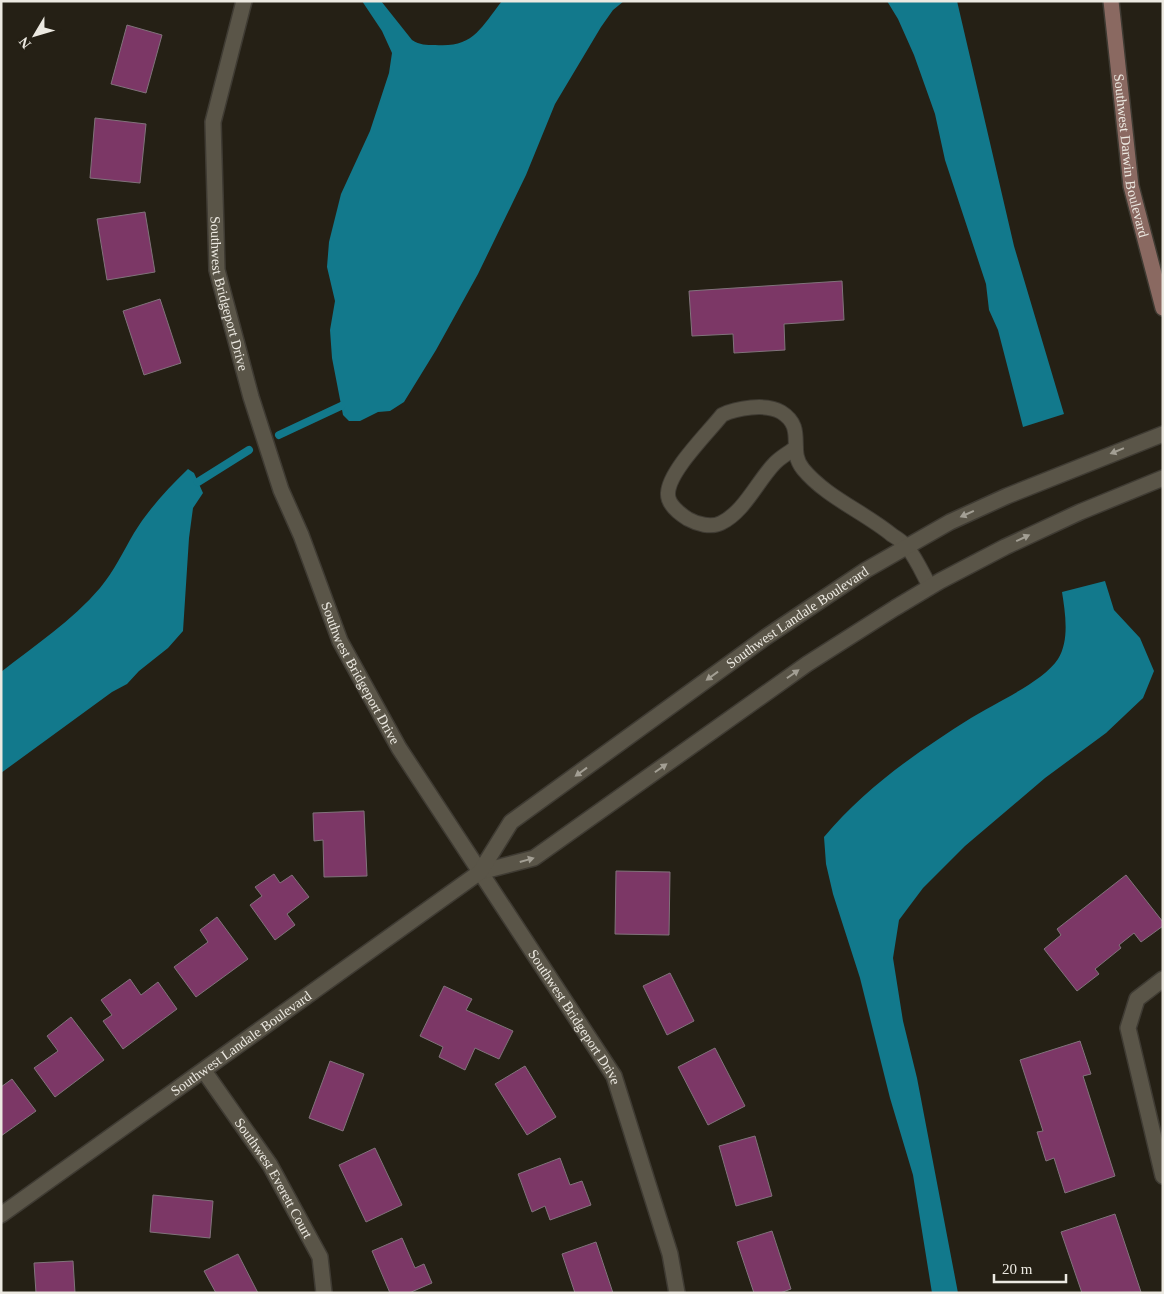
<svg xmlns="http://www.w3.org/2000/svg" width="1164" height="1294" viewBox="0 0 1164 1294" font-family="Georgia,serif">
  <style>
    .water { fill: #12798c }
    .lines { fill: none; stroke-linecap: round; stroke-linejoin: round }
    .stream { stroke: #12798c; stroke-width: 8 }
    .building { fill: #7c3766; stroke: #81737b }
    .lane-casing { stroke: #3f3b33; stroke-width: 16 }
    .street-casing { stroke: #3f3b33; stroke-width: 18 }
    .secondary-casing { stroke: #3f3b33; stroke-width: 18 }
    .lane { stroke: #5a5548; stroke-width: 14 }
    .street { stroke: #5a5548; stroke-width: 15 }
    .secondary { stroke: #8a6961; stroke-width: 15 }
    .oneway { fill: #a39f94 }
    .labels { text-anchor: middle; stroke-width: 4; stroke-linejoin: round; paint-order: stroke }
    .street-label { font-size: 14px; fill: #ece9e1; stroke: #252015 }
  </style>
  <rect width="100%" height="100%" fill="#252015"/>
  <g class="water">
    <path d="M362,1H381L412,40C420,45 426,45 435,45C473,48 480,29 502,1H624L613,10L601,27L555,104L526,175L478,274L436,350L404,402L390,411L378,412L360,421H349L343,415L332,358L330,330L335,301L327,267L329,242L341,194L370,131L389,73L392,53L382,31Z"/>
    <polygon points="887,1 957,1 1014,246 1064,414 1023,427 998,330 989,310 986,284 945,160 935,114 914,55 898,19"/>
    <path d="M188,469L194,473L203,493L193,508L189,538L183,631L168,648L139,671L127,684L112,692L1,773V672C35,645 72,621 100,588C114,571 123,552 134,533C148,510 168,488 188,469Z"/>
    <path d="M1105,581L1114,610L1140,638L1154,671L1143,698L1106,733L1045,778L965,846L923,888L899,920L893,958L903,1021L917,1078L958,1293H932L913,1175L890,1098L860,978L833,894L826,864L824,837C865,788 917,752 971,718C995,703 1043,682 1058,659C1070,640 1065,612 1062,592Z"/>
  </g>
  <g class="lines">
    <g class="stream">
      <polyline points="279,435 341,406"/>
      <polyline points="198,482 249,450"/>
    </g>
  </g>
  <g class="building">
    <polygon points="127,25 162,35 146,93 111,84"/>
    <polygon points="95,118 146,124 140,183 90,178"/>
    <polygon points="145,212 155,272 107,280 97,219"/>
    <polygon points="842,281 844,320 784,324 785,350 734,353 733,334 692,336 689,291"/>
    <polygon points="160,299 181,363 144,375 123,311"/>
    <polygon points="364,811 367,876 324,877 323,840 314,841 313,813"/>
    <polygon points="616,871 670,872 669,935 615,934"/>
    <polygon points="274,874 280,883 292,875 309,897 287,914 295,925 275,940 250,905 262,896 255,887"/>
    <polygon points="1126,875 1163,922 1163,926 1141,942 1134,933 1119,945 1121,948 1095,969 1099,974 1077,991 1044,949 1061,935 1057,929"/>
    <polygon points="217,917 248,959 196,997 174,967 208,942 200,930"/>
    <polygon points="670,973 694,1021 667,1035 643,986"/>
    <polygon points="130,979 141,995 158,982 177,1009 123,1049 103,1021 112,1015 101,1000"/>
    <polygon points="444,986 472,999 466,1010 513,1031 499,1059 475,1048 465,1070 439,1057 443,1047 420,1036"/>
    <polygon points="71,1017 104,1060 55,1097 34,1068 58,1051 47,1036"/>
    <polygon points="1080,1041 1091,1074 1083,1076 1115,1176 1065,1193 1054,1158 1046,1161 1037,1132 1043,1131 1020,1060"/>
    <polygon points="715,1048 745,1106 708,1125 678,1067"/>
    <polygon points="330,1061 364,1074 343,1131 309,1118"/>
    <polygon points="525,1066 556,1117 527,1135 495,1084"/>
    <polygon points="12,1079 36,1111 1,1136 1,1087"/>
    <polygon points="755,1136 772,1196 736,1206 719,1146"/>
    <polygon points="375,1148 402,1205 366,1222 339,1165"/>
    <polygon points="560,1158 570,1185 582,1181 591,1205 550,1220 545,1206 532,1212 518,1174"/>
    <polygon points="153,1195 213,1201 210,1238 150,1232"/>
    <polygon points="1115,1214 1141,1292 1082,1293 1061,1232"/>
    <polygon points="772,1231 791,1289 780,1293 754,1293 737,1242"/>
    <polygon points="402,1238 415,1268 424,1264 432,1283 409,1293 390,1293 372,1251"/>
    <polygon points="596,1242 613,1293 575,1293 562,1254"/>
    <polygon points="238,1254 258,1293 216,1293 204,1271"/>
    <polygon points="73,1261 75,1293 36,1293 34,1263"/>
  </g>
  <g class="lines">
    <defs>
      <path id="lane" d="M796,447C789,453 780,457 774,464C757,482 744,512 721,523C711,528 697,524 688,519C680,514 667,504 668,493C669,471 707,434 722,415C736,408 766,403 781,412C807,428 787,450 803,469C826,497 864,512 892,535C897,538 903,542 907,547C916,558 923,574 930,587"/>
      <g id="street">
        <path id="s1" d="M244,1L213,122L217,270L251,397L281,490L301,535L340,641L399,748L614,1076L670,1254L677,1293"/>
        <polyline points="480,872 534,858 807,664 895,608 940,581 1005,547 1080,512 1163,478"/>
        <polyline points="1163,979 1137,999 1128,1028 1163,1176"/>
        <path id="s2" d="M204,1071L270,1165L320,1257L324,1293"/>
        <path id="s3" d="M1,1215L480,872L511,822L766,637L866,570L950,522L1007,496L1163,434"/>
      </g>
      <g id="secondary">
        <path id="s4" d="M1111,1L1131,186L1163,308"/>
      </g>
    </defs>
    <use href="#lane" class="lane-casing"/>
    <use href="#street" class="street-casing"/>
    <use href="#secondary" class="secondary-casing"/>
    <use href="#lane" class="lane"/>
    <use href="#street" class="street"/>
    <use href="#secondary" class="secondary"/>
  </g>
  <defs><path id="oneway-solid" d="M-6-.8H1V-3.2L6.5 0L1 3.2V.8H-6Z" transform="scale(1.25)"/></defs>
  <g class="oneway">
    <use href="#oneway-solid" transform="translate(1117 451) rotate(158)"/>
    <use href="#oneway-solid" transform="translate(967 514) rotate(156)"/>
    <use href="#oneway-solid" transform="translate(1023 538) rotate(-25)"/>
    <use href="#oneway-solid" transform="translate(793 674) rotate(-35)"/>
    <use href="#oneway-solid" transform="translate(712 676) rotate(144)"/>
    <use href="#oneway-solid" transform="translate(661 768) rotate(-35)"/>
    <use href="#oneway-solid" transform="translate(581 772) rotate(144)"/>
    <use href="#oneway-solid" transform="translate(527 860) rotate(-16)"/>
  </g>
  <g class="labels">
    <g class="street-label">
      <text dy="5" stroke="none"><textPath href="#s4" startOffset="156">Southwest Darwin Boulevard</textPath></text>
      <text dy="5" stroke="none"><textPath href="#s1" startOffset="298">Southwest Bridgeport Drive</textPath></text>
      <text dy="5" stroke="none"><textPath href="#s3" startOffset="1000">Southwest Landale Boulevard</textPath></text>
      <text dy="5" stroke="none"><textPath href="#s1" startOffset="702">Southwest Bridgeport Drive</textPath></text>
      <text dy="5" stroke="none"><textPath href="#s1" startOffset="1108">Southwest Bridgeport Drive</textPath></text>
      <text dy="5" stroke="none"><textPath href="#s3" startOffset="295">Southwest Landale Boulevard</textPath></text>
      <text dy="5" stroke="none"><textPath href="#s2" startOffset="128">Southwest Everett Court</textPath></text>
    </g>
  </g>
  <rect width="1164" height="1294" fill="none" stroke="#ece9e1" stroke-width="5"/>
  <g transform="translate(35 35) rotate(232)" stroke="#252015" stroke-width="4" paint-order="stroke">
  <path d="M0-4L9 19L0 12L-9 19Z" fill="#ece9e1"/>
  <text y="-8" font-size="14" font-weight="bold" text-anchor="middle" fill="#ece9e1">N</text>
  </g>
  <path d="M994 1274v8h72v-8" fill="none" stroke="#ece9e1" stroke-width="2.5"/>
  <text x="1002" y="1274" font-size="15" fill="#ece9e1" stroke="#252015" stroke-width="4" paint-order="stroke">20 m</text>
</svg>
